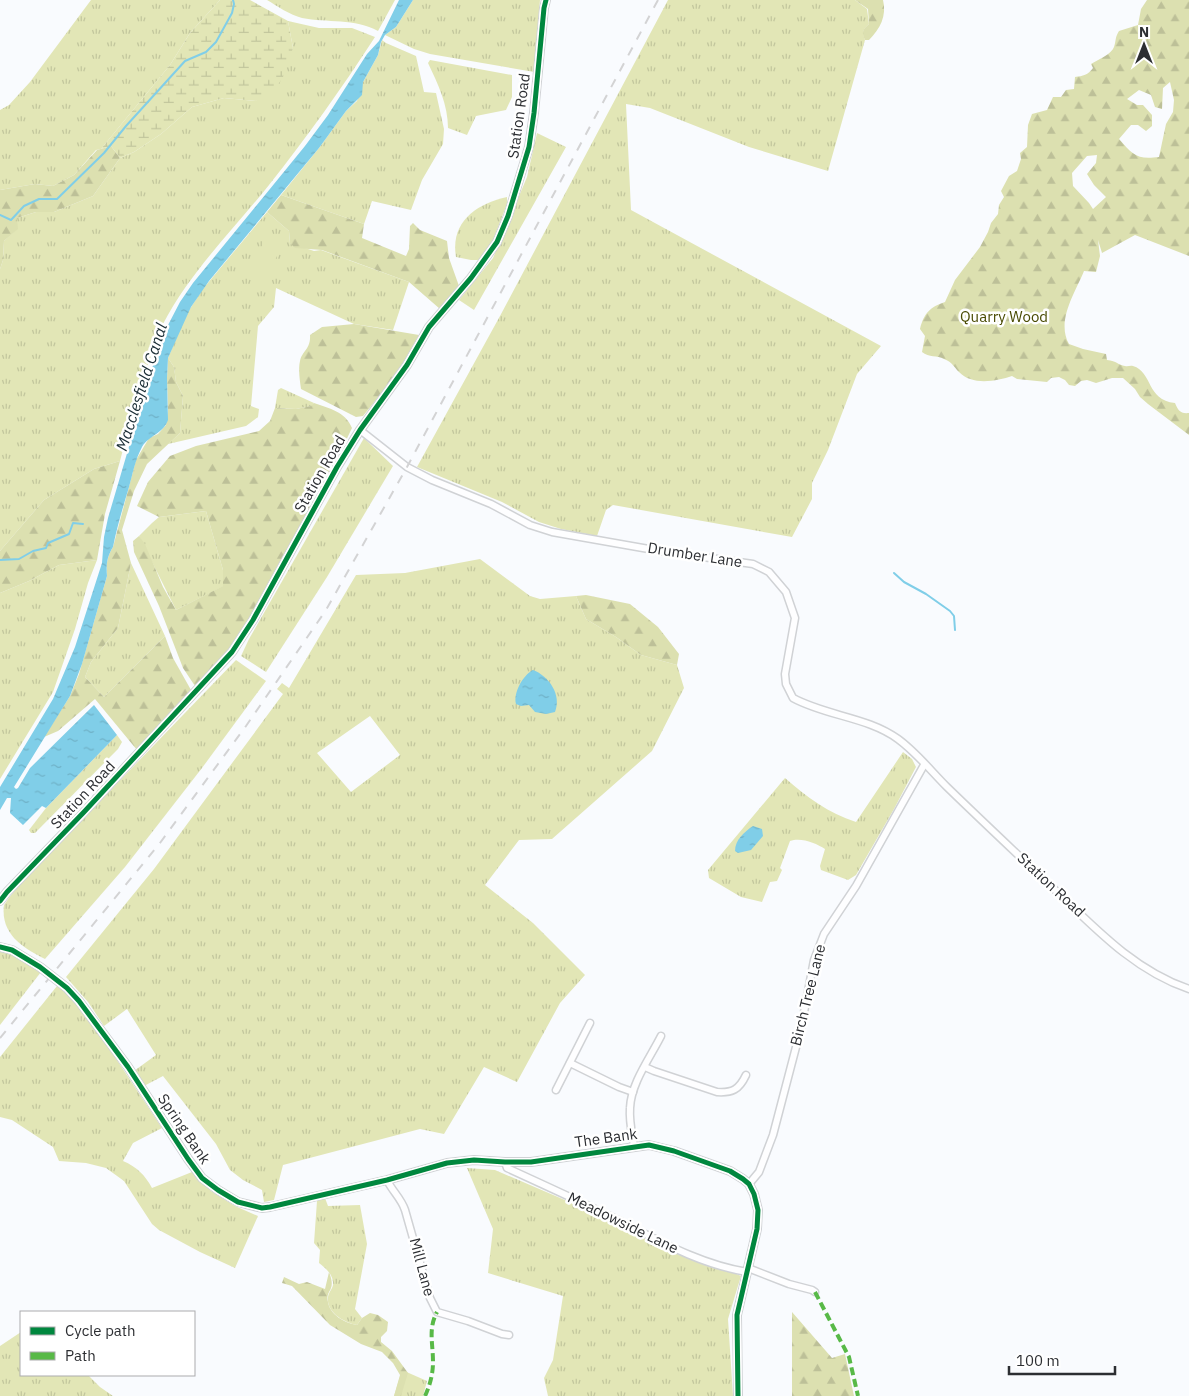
<svg xmlns="http://www.w3.org/2000/svg" width="1189" height="1396" viewBox="0 0 1189 1396" font-family="'IBM Plex Sans',sans-serif">
  <style>
    .grass { fill: url(#grass-tufts); fill-rule: evenodd }
    .forest { fill: url(#forest-firs); fill-rule: evenodd }
    .wetland { fill: url(#wetland-marsh) }
    .garden { fill: #e2e6b6 }
    .water { fill: url(#water-ripples) }
    .lines { fill: none; stroke-linecap: round; stroke-linejoin: round }
    .stream { stroke: #80cee8; stroke-width: 2 }
    .minor-casing { stroke: #d0d2d5; stroke-width: 9 }
    .tertiary-casing { stroke: #d0d2d5; stroke-width: 10 }
    .minor { stroke: #fefeff; stroke-width: 6 }
    .tertiary { stroke: #fefeff; stroke-width: 8 }
    .rail { stroke: #d3d3d4; stroke-width: 2; stroke-dasharray: 9 9; stroke-linecap: butt }
    .quiet { stroke: #58b947; stroke-width: 4; stroke-dasharray: 8 4; stroke-linecap: butt }
    .cycleway-casing { stroke: #fff; stroke-width: 8 }
    .cycleway { stroke: #00873e; stroke-width: 5 }
    .labels { text-anchor: middle; stroke-width: 5; stroke-linejoin: round; paint-order: stroke }
    .street-label { font-size: 15px; fill: #2c2e32; stroke: #fff }
    .park-label { font-size: 15px; fill: #494b03; stroke: #fff }
    .water-label { font-size: 16px; font-style: italic; fill: #192c34; stroke: #fff }
  </style>
  <defs>
    <pattern id="grass-tufts" width="24" height="20" patternUnits="userSpaceOnUse" patternTransform="scale(1.25)"><rect width="24" height="20" fill="#e2e6b6"/><path d="M3 7l-1-3M5 7V3M7 7l1-3M15 17l-1-3M17 17v-4M19 17l1-3" fill="none" stroke="#c2c69d"/></pattern>
    <pattern id="forest-firs" width="22" height="20" patternUnits="userSpaceOnUse" patternTransform="scale(1.25)"><rect width="22" height="20" fill="#dce0b0"/><path d="M5 1l3.5 6h-7zM16 11l3.5 6h-7z" fill="#bdc098"/></pattern>
    <pattern id="wetland-marsh" width="20" height="14" patternUnits="userSpaceOnUse" patternTransform="scale(1.25)"><rect width="20" height="14" fill="#e2e6b6"/><path d="M1 5h8M5 5V1M11 12h8M15 12V8" fill="none" stroke="#c2c69d"/></pattern>
    <pattern id="water-ripples" width="26" height="14" patternUnits="userSpaceOnUse" patternTransform="scale(1.25)"><rect width="26" height="14" fill="#80cee8"/><path d="M2 4q2-2 4 0t4 0M15 11q2-2 4 0t4 0" fill="none" stroke="#6fb1c7"/></pattern>
  </defs>
  <rect width="100%" height="100%" fill="#f9fbfe"/>
  <g class="grass">
    <polygon points="91,0 220,0 190,33 170,65 101,149 96,150 74,175 53,186 35,184 0,190 0,110 9,105 30,82"/>
    <path d="M267,0H395L378,31C355,18 327,23 302,18C290,15 277,6 267,0Z"/>
    <polygon points="413,0 540,0 534,72 430,54 414,49 385,35 396,27"/>
    <path d="M668,0H855L867,9L869,24C863,29 862,32 865,40L828,171L749,147L650,108L626,104L631,210L881,346L857,374L828,450L812,483V499L792,537L613,505L606,510L597,536L561,529L539,522L502,502L417,467L500,316Z"/>
    <path d="M288,21L319,28H352L375,37C342,88 307,137 269,185C233,230 190,272 163,324C158,335 154,347 150,359C138,392 129,427 120,461L94,469L44,500L0,551V269L3,260L4,241L17,229V218L36,212H54L93,196L120,158L134,152L161,134L192,107L224,98L256,101L293,48Z"/>
    <polygon points="382,40 386,43 416,56 424,92 436,93 444,129 443,144 422,180 411,210 372,201 364,224 281,195 319,148 346,111 357,101 363,82 378,55"/>
    <path d="M430,60L512,75V97L506,110L476,116L467,135L448,128C448,105 438,84 428,63Z"/>
    <polygon points="537,133 566,147 474,310 459,300 493,258 527,177"/>
    <path d="M507,197V204L488,253L481,260H471L456,257C450,222 476,204 507,197Z"/>
    <polygon points="267,212 289,231 290,243 314,251 321,250 409,282 393,330 354,324 276,288 274,307 258,326 251,406 259,409 258,417 246,426 168,444 180,433 183,396 176,382 174,367 168,358 186,315 202,290"/>
    <polygon points="281,388 314,403 312,406 296,409 275,408 278,390"/>
    <polygon points="364,438 393,466 327,577 266,672 241,656 249,639"/>
    <polygon points="206,511 223,570 224,586 176,610 139,536 152,523 159,517"/>
    <path d="M480,559L530,596L540,599L576,596L586,619L616,637L641,655L677,665L684,688L652,751L552,839L519,840L485,885L533,923L585,975L560,1003L517,1082L484,1067L444,1134L420,1129L283,1165L274,1200L264,1202L262,1190L243,1180L230,1170L216,1144L163,1076L144,1086L134,1071L156,1055L127,1009L104,1026L88,1002L66,977L154,869L283,694L277,689L282,683L289,688L356,575L405,573ZM370,716L400,755L351,792L317,753Z"/>
    <polygon points="97,560 88,583 75,629 53,692 0,779 0,593 29,581 59,565"/>
    <polygon points="131,563 165,636 104,697 85,677 91,662 118,628"/>
    <path d="M236,660L266,681L202,768L125,867L45,959C25,949 0,935 4,905C9,897 15,890 21,883Z"/>
    <polygon points="117,735 122,742 118,749 35,833 31,833 29,830 46,808"/>
    <path d="M903,752L912,759L916,767L894,809L856,875L848,880L821,870L820,866L825,849C816,843 801,837 790,841L780,868L782,870L777,881L770,882L762,902L741,897L709,878L708,870L785,778C807,797 828,813 856,822Z"/>
    <polygon points="0,951 7,951 41,972 0,1025"/>
    <path d="M57,986L73,998L101,1036L162,1128L133,1143L123,1161C137,1167 145,1175 152,1188L192,1172L211,1191L235,1206L258,1216L235,1268L200,1252L159,1230L152,1224L124,1181L106,1168L86,1163L59,1161L53,1147L12,1120L0,1117V1057Z"/>
    <polygon points="467,1168 495,1170 741,1276 728,1319 733,1396 548,1396 544,1378 553,1360 563,1296 488,1273 493,1229"/>
    <path d="M325,1198L328,1206L360,1205L367,1244L355,1309L362,1318L357,1325C345,1323 326,1313 328,1297C329,1291 334,1288 333,1282C332,1273 325,1268 319,1263L320,1250L314,1243L317,1201Z"/>
    <polygon points="21,1332 21,1375 88,1375 100,1387 113,1396 0,1396 0,1346"/>
    <polygon points="402,1370 427,1381 423,1396 394,1396"/>
  </g>
  <g class="forest">
    <path d="M855,0H883C887,16 880,29 869,40H865C861,32 863,29 869,24L868,9Z"/>
    <path d="M1147,0H1189V256L1135,235L1102,253L1098,240L1100,256L1096,272L1084,271C1075,293 1056,321 1069,344L1083,349L1106,354L1107,360C1117,361 1118,365 1125,366C1128,367 1130,365 1133,366C1153,372 1146,400 1175,403C1178,410 1180,414 1189,413V435L1148,404L1140,397L1135,389L1123,378H1112L1096,383L1087,380L1081,381L1075,386L1069,385L1065,380L1059,377L1051,378L1047,382L1017,379L1012,376C997,381 972,386 959,372C954,367 952,362 944,359C937,355 929,358 922,352L925,336L920,329C924,313 930,307 945,302L955,280L980,247L988,232L991,223L998,214L999,205L1004,197L1001,191L1009,176L1017,171L1021,159L1020,153L1027,147L1028,125L1032,114L1047,110L1053,97H1061L1066,90L1074,89L1075,77C1083,76 1088,75 1093,68L1091,64C1097,60 1112,54 1114,47C1116,41 1115,37 1119,31L1138,25L1141,9ZM1170,82L1174,100L1173,112L1166,124L1159,157C1137,160 1133,155 1119,139L1131,125H1138L1146,131L1152,126V115L1143,105H1137L1127,99L1139,90L1151,95L1155,107L1162,109L1163,88ZM1097,155L1096,163L1087,174L1094,185L1106,197L1093,209L1089,203L1073,186L1072,173L1087,156Z"/>
    <polygon points="111,146 120,158 93,196 54,212 36,212 17,218 18,229 4,241 3,260 0,269 0,190 35,184 53,186 74,175 97,150"/>
    <polygon points="281,195 364,224 362,238 406,256 409,249 410,226 413,223 420,230 447,241 449,258 459,286 440,309 409,282 322,250 295,248 290,243 289,231 267,212"/>
    <path d="M354,324L419,335L400,370L363,416L356,417L301,389C300,381 298,369 300,361C302,351 311,349 310,335L322,327Z"/>
    <path d="M168,358L174,367L176,382L183,396L180,433L147,464L134,491L122,530L131,563L118,628L91,662L85,677L104,697L165,636L173,658L191,690L137,750L95,699L58,731L44,737L70,696L79,674L107,576C106,564 107,557 113,547L136,460L149,438L158,434L166,425L168,411L167,378Z"/>
    <path d="M314,403C330,409 345,411 352,428L324,486L254,612L228,650L195,686L183,668L159,606L134,552L133,541L139,536L145,544L163,587L176,610L223,586V570L206,511L159,517L137,506L148,482L170,456L196,446L259,431L270,421L275,408L296,409L311,406Z"/>
    <polygon points="120,461 105,514 97,560 59,565 29,581 0,593 0,551 44,500 94,469"/>
    <polygon points="586,595 630,604 658,627 679,654 677,665 641,655 616,637 586,619 576,596"/>
    <path d="M329,1272C337,1292 325,1289 328,1302C330,1315 345,1323 357,1325L362,1318L370,1313L378,1315L388,1322L387,1331L381,1337V1342L392,1351L408,1373L401,1396H394L400,1375L393,1363L382,1352L361,1344L330,1325L292,1286L282,1283L284,1277L299,1284L307,1282L325,1289Z"/>
    <polygon points="792,1312 832,1358 845,1354 854,1396 792,1396"/>
  </g>
  <polygon class="wetland" points="220,0 250,0 288,21 293,48 283,77 272,94 256,101 224,98 192,107 161,134 134,152 120,158 111,146 101,149 170,65 190,33"/>
  <polygon class="garden" points="265,240 281,248 265,280 249,272"/>
  <g class="water">
    <path d="M399,0H413L396,27L385,35L381,42L378,55L363,82L362,95L346,111L319,148L209,281L191,307L168,358L167,378L168,420C163,434 149,435 142,447C135,460 133,473 129,487C123,507 117,527 113,547C107,557 106,564 107,576L82,664L70,696L14,787L16,789L18,788L30,768L94,705L117,735L46,808L42,806L23,825L10,813L11,798H7L0,810V787L53,699L75,647L102,563L104,537L108,518L156,355L167,327L180,302L193,283L305,146L328,115L367,54L379,41Z"/>
    <path d="M533,670C549,676 562,695 555,712L546,714L535,712L529,705L521,706L516,704C513,693 523,675 533,670Z"/>
    <path d="M753,826L762,829L763,836L751,850L738,853L735,851C735,840 744,832 753,826Z"/>
  </g>
  <g class="lines">
    <g class="stream">
      <polyline points="0,215 11,220 24,206 39,199 57,199 104,153 126,126 185,61 206,52 216,42 232,13 234,4 233,0"/>
      <polyline points="0,560 19,559 33,551 46,548 48,543 69,534 73,523 83,524"/>
      <polyline points="894,573 904,582 926,594 950,611 954,616 955,630"/>
    </g>
    <defs>
      <g id="minor">
        <path d="M360,430L407,467L432,480L491,504L530,525L552,532L660,551L753,564L769,572L786,592L795,618L785,674L786,684L793,698C826,716 868,717 898,739C916,752 931,771 947,787C981,820 1016,853 1051,886C1093,926 1133,970 1189,989"/>
        <polyline points="570,1063 619,1087 633,1092"/>
        <path d="M645,1067L654,1071L717,1092C732,1093 739,1090 746,1075"/>
        <polyline points="556,1090 590,1023"/>
        <path d="M634,1146C632,1134 629,1121 630,1108C631,1083 650,1058 661,1036"/>
        <path d="M505,1162L507,1168C542,1184 577,1200 612,1217C656,1239 698,1264 747,1272"/>
        <path d="M387,1180C392,1191 401,1198 405,1210L430,1298L437,1312L468,1321L502,1334L509,1335"/>
        <polyline points="749,1184 759,1172 773,1135 801,1028 814,960 824,934 856,886 924,765"/>
        <polyline points="748,1268 789,1284 812,1290 815,1292"/>
      </g>
      <g id="tertiary">
        <polyline points="0,901 7,892 84,812 232,652 253,620 337,467 360,430 407,365 429,327 471,278 497,242 508,216 529,147 534,113 544,8 546,0"/>
        <polyline points="0,947 12,950 40,967 67,988 79,1001 128,1067 188,1159 202,1178 218,1190 238,1202 262,1208 270,1207 387,1180 447,1163 474,1160 505,1162 531,1162 649,1145 674,1151 730,1171 743,1179 749,1184 754,1194 758,1210 757,1229 737,1315 738,1396"/>
      </g>
    </defs>
    <use href="#minor" class="minor-casing"/>
    <use href="#tertiary" class="tertiary-casing"/>
    <use href="#minor" class="minor"/>
    <use href="#tertiary" class="tertiary"/>
    <polyline class="rail" points="0,1038 160,843 246,726 326,610 407,467 658,0"/>
    <g class="quiet">
      <polyline points="815,1292 849,1357 858,1396"/>
      <path d="M425,1396C430,1385 433,1374 433,1362C433,1343 428,1329 437,1312"/>
    </g>
    <defs>
      <g id="cycleway">
        <polyline points="0,901 7,892 84,812 232,652 253,620 337,467 360,430 407,365 429,327 471,278 497,242 508,216 529,147 534,113 544,8 546,0"/>
        <polyline points="0,947 12,950 40,967 67,988 79,1001 128,1067 188,1159 202,1178 218,1190 238,1202 262,1208 270,1207 387,1180 447,1163 474,1160 505,1162 531,1162 649,1145 674,1151 730,1171 743,1179 749,1184 754,1194 758,1210 757,1229 737,1315 738,1396"/>
      </g>
    </defs>
    <use href="#cycleway" class="cycleway-casing"/>
    <use href="#cycleway" class="cycleway"/>
  </g>
  <g class="labels">
    <g class="street-label">
      <text transform="translate(519 116) rotate(-82)" y="5">Station Road</text>
      <text transform="translate(320 474) rotate(-60)" y="5">Station Road</text>
      <text transform="translate(695 555) rotate(9)" y="5">Drumber Lane</text>
      <text transform="translate(83 795) rotate(-47)" y="5">Station Road</text>
      <text transform="translate(1051 885) rotate(43)" y="5">Station Road</text>
      <text transform="translate(808 995) rotate(-76)" y="5">Birch Tree Lane</text>
      <text transform="translate(184 1129) rotate(56)" y="5">Spring Bank</text>
      <text transform="translate(606 1138) rotate(-8)" y="5">The Bank</text>
      <text transform="translate(623 1223) rotate(26)" y="5">Meadowside Lane</text>
      <text transform="translate(422 1267) rotate(75)" y="5">Mill Lane</text>
    </g>
    <g class="park-label">
      <text x="1004" y="322">Quarry Wood</text>
    </g>
    <g class="water-label">
      <text transform="translate(141 387) rotate(-72)" y="6">Macclesfield Canal</text>
    </g>
  </g>
  <rect x="20" y="1311" width="175" height="65" fill="#ffffff" stroke="#ababad"/>
  <rect x="30" y="1327" width="25" height="8" fill="#00873e" stroke="#ababad"/>
  <text x="65" y="1336" font-size="15" fill="#2c2e32">Cycle path</text>
  <rect x="30" y="1352" width="25" height="8" fill="#58b947" stroke="#ababad"/>
  <text x="65" y="1361" font-size="15" fill="#2c2e32">Path</text>
  <g transform="translate(1144 45)" stroke="#ffffff" stroke-width="4" paint-order="stroke">
  <path d="M0-4L9 19L0 12L-9 19Z" fill="#2c2e32"/>
  <text y="-8" font-size="14" font-weight="bold" text-anchor="middle" fill="#2c2e32">N</text>
  </g>
  <path d="M1009 1366v8h106v-8" fill="none" stroke="#2c2e32" stroke-width="2.5"/>
  <text x="1016" y="1366" font-size="15" fill="#2c2e32" stroke="#ffffff" stroke-width="4" paint-order="stroke">100 m</text>
</svg>
